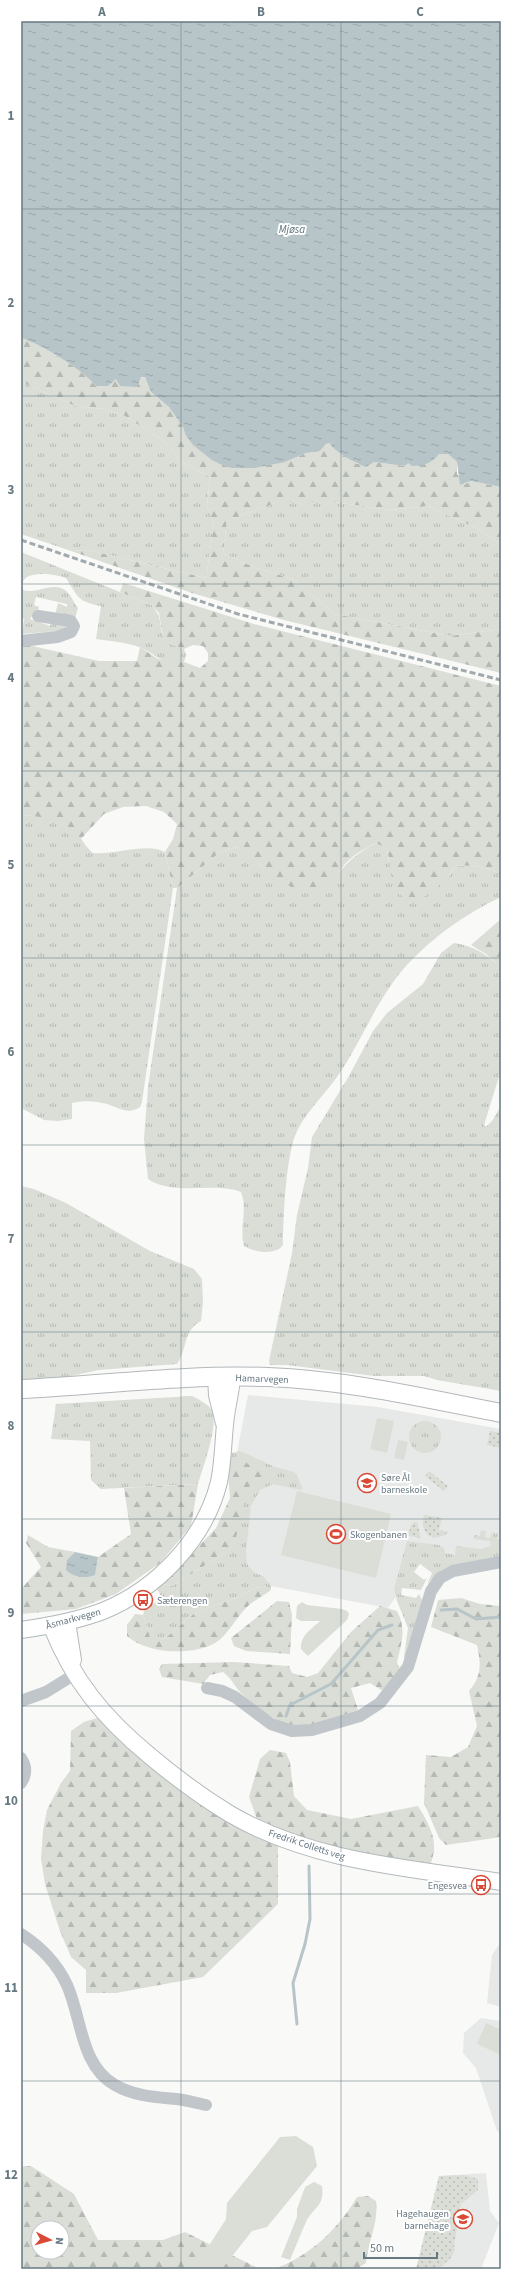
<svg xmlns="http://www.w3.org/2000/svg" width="522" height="2290" viewBox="0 0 522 2290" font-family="'Source Sans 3',sans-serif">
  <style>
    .built { fill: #e7e9e8 }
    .grass { fill: url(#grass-tufts) }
    .forest { fill: url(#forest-firs); fill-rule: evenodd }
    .park { fill: url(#park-dots) }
    .pitch { fill: #daded7 }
    .water { fill: url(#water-ripples) }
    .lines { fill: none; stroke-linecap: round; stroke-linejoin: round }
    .stream { stroke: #b8c5c8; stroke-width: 3 }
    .secondary-casing { stroke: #b3babd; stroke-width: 18 }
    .primary-casing { stroke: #b2b8bb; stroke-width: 20 }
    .street { stroke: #c0c6c9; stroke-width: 12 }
    .secondary { stroke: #fff; stroke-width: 16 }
    .primary { stroke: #fff; stroke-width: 18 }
    .rail { stroke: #a0a9ad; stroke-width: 3; stroke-dasharray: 6 3; stroke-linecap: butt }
    .grid { fill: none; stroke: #667881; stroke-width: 1; stroke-opacity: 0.55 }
    .labels { text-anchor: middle; stroke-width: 4; stroke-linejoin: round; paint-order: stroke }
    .street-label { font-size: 10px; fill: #667881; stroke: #fff }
    .poi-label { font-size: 10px; fill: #667881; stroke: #fff; text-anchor: start }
    .water-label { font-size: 11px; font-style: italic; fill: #60767b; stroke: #fff }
    .neatline { fill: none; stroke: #667881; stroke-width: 1.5 }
    .grid-label { font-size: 13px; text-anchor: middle; font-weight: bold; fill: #667881 }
  </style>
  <defs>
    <pattern id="grass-tufts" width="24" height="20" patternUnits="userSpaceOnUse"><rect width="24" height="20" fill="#daded7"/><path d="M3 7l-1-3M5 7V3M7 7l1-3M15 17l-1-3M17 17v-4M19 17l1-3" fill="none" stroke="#b5b9b4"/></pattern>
    <pattern id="forest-firs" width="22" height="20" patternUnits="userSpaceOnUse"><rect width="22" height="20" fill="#daded7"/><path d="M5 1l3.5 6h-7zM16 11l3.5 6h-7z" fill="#b5b9b4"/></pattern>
    <pattern id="park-dots" width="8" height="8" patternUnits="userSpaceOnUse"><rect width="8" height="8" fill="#daded7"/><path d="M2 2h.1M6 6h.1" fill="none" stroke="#b5b9b4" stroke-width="1.8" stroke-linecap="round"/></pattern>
    <pattern id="water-ripples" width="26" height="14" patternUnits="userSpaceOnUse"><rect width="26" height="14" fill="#b8c5c8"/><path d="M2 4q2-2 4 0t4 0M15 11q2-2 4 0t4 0" fill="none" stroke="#99a5a8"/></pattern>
  </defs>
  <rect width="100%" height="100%" fill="#f9f9f7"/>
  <g class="built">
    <polygon points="248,1395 378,1407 501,1429 501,1545 456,1558 409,1556 397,1595 388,1608 271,1586 252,1580 223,1560 236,1458"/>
    <polygon points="501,1942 501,2007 487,2003 492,1955"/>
    <polygon points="481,2018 501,2021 501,2134 497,2131 476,2068 463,2053 464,2033"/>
    <polygon points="486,2173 490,2211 499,2223 481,2269 416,2269 439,2176"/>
  </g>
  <g class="grass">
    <polygon points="21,382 75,406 104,409 125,416 163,441 184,463 210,477 207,506 214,523 206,578 88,550 71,551 21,534"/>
    <polygon points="278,502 334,502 391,510 428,506 476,528 501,544 501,629 450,636 335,614 292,579 251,566 223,553 227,521"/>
    <path d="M21,552L152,605C170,627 149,637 184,649L186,655L184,662C162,667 156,653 139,647C125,642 110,641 96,639L101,606C78,602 78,597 66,578C55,574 17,568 23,590C35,595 52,581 65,590C71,594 73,602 78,608L75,618L55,615L58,603L67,607V604L36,597L34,605L39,607L36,618L32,616L30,619L50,626L51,623L66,620L69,630L22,634L24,619L21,618Z"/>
    <path d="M21,815C37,816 60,817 73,829C81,836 84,846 93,853C115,855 147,842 165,852L173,888L142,1102L140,1107C128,1115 119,1108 107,1104C97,1101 83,1100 72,1103V1119L58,1121L44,1120L21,1108Z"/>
    <path d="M376,843L387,849L389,862L448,877L456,866C471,865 488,866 501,875V897C463,915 427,941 400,973C375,1004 361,1042 339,1074C325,1095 304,1113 295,1136C286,1159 283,1219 283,1245C275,1256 254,1252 244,1246C239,1229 248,1209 241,1192C212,1181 175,1197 148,1179L144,1139L148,1087L177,888L220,852L237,847L251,855L262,867L333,881C345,863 357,853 376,843Z"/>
    <path d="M454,943C474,946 486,954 501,967V1070L484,1125L486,1127L492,1121L501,1106V1391L437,1380L424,1376H374L287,1365H270L269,1361L292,1253L297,1215L308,1168L312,1137L349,1076L373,1031L387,1013L423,984L441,953Z"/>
    <path d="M21,1186L34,1189L66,1203L150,1251L194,1269L202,1279L203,1302L201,1321C182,1332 188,1348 177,1364L99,1370L52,1380H21Z"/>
    <path d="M192,1396C199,1400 210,1404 213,1413C217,1430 203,1467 198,1484L101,1489L91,1480L90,1441L51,1439L56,1404Z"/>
    <circle cx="425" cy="1437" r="16"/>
    <path d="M240,1451L275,1467L294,1472L297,1475L302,1487L301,1490L273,1484L260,1490L251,1506L246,1551L247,1564L255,1573L263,1576L271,1586L255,1588L238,1597L196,1612L168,1636L161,1640H151L143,1615L145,1609L157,1601L160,1594L157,1589L163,1584L172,1586L234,1547C238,1531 241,1491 252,1481C259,1475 269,1480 275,1475L260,1467H251L230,1458L232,1453Z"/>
    <polygon points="481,1530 486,1531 485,1537 490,1538 492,1532 498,1534 497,1539 501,1540 501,1557 434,1577 427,1585 432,1573 420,1564 414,1572 424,1580 427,1578 421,1590 402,1588 401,1595 416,1598 419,1594 423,1602 405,1661 404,1657 408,1628 397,1601 394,1589 407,1541 439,1545 444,1548 445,1553 455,1555 456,1546 480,1549 491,1546 490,1541 473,1539 475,1535 480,1536"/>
  </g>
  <g class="forest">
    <path d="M21,338C41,344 83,370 96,386H108L116,379L145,377L151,392L169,407L183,427L185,434L285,462L306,453L320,451L326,444L330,443L357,464L374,462L405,466L408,462L423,463L439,454H448L457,462V474L465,484L471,481L501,487V544L476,528L428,506L391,510L334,502H278L227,521L223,553L251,566L292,579L335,614L450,636L501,629V673L284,620L192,593L71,551L88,550L206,578L214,523L207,506L210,477L184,463L163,441L125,416L104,409L75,406L21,382Z"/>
    <path d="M123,583L254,624L501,686V875C488,866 471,865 456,866C445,881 414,918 396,889C390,877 390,862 387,849L376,843C364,849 350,856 342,868C339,872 337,877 333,881C302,914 262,862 237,847L220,852L177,888H173L165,852L173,839L177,824L164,812L146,806L123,807L104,814L81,839C65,819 46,817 21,815V646H32L99,661H137L140,647L158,659L177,663L184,662L200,668L208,661V653L203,646L193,645L184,649L169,644L163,636L159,613L152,605L120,592Z"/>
    <polygon points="501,919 501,967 486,954 471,945"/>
    <polygon points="230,1458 245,1461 251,1467 260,1467 275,1475 272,1478 256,1478 246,1491 234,1547 172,1586 163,1584 216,1528 230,1498 228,1472"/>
    <polygon points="198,1484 191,1526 160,1563 116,1594 76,1609 21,1614 21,1589 41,1567 26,1543 28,1535 48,1547 75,1552 67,1560 95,1574 98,1557 131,1534 124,1488"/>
    <path d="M271,1586V1590C263,1596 253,1601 246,1608C235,1619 228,1635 215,1643C192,1656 147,1654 127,1636V1625L135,1614L143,1615L151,1640H161L168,1636L196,1612L238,1597L255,1588Z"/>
    <path d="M461,1598L480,1604L501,1606V1837L446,1845L439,1838L424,1803L426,1755L451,1757L468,1747L477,1726L469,1691C482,1676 481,1664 477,1645L431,1627L438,1600Z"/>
    <polygon points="277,1601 289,1602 292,1615 290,1654 246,1651 234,1646 231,1638"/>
    <path d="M380,1606L397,1611C407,1629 401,1644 397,1663L400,1669L383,1691L370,1683L351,1688L358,1710C303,1730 289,1736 243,1695C235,1688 232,1678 223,1672L210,1675L203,1684L162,1677L159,1669L162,1664L234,1662L289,1666L292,1673L307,1677L318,1673L351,1632Z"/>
    <polygon points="97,1718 278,1845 278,1904 203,1977 116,1993 86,1993 86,1970 71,1957 60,1931 45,1884 41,1859 43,1831 47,1810 61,1783 70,1771 71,1731 84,1722"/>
    <path d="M270,1750L286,1753L290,1762L294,1796L307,1810L351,1819L418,1806C430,1826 440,1842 430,1865C371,1855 312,1847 257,1819L249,1797L260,1759Z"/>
    <path d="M31,2166L74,2194L98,2240H163L185,2232L260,2269H21V2167ZM38,2228H62V2252H38Z"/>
    <path d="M368,2196L376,2201C379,2221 368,2243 366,2263L356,2269L277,2268C312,2254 338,2229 357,2197Z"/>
  </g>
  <g class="park">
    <polygon points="490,1431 501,1433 501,1448 487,1445"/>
    <polygon points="429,1471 448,1486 444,1491 425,1476"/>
    <path d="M424,1515L442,1518L439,1530L449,1532C432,1545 419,1533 424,1515Z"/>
    <polygon points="414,1522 417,1522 421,1538 408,1536 411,1525"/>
    <polygon points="464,2175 478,2179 478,2190 461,2204 457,2222 458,2223 454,2245 455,2250 450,2259 438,2269 416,2269 439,2176"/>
  </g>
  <g class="pitch">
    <polygon points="377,1418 394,1421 387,1453 370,1449"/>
    <polygon points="398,1440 408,1442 404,1460 394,1458"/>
    <polygon points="297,1491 391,1514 376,1578 281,1555"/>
    <path d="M302,1602L307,1605L342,1609L347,1611L349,1614L347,1620L308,1656L301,1649C300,1635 312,1629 320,1621H301L296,1618L297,1606Z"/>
    <polygon points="486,2023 501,2030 501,2055 477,2044"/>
    <polygon points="296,2136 313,2147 317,2166 267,2227 252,2231 222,2269 194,2269 226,2219 227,2203 280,2137"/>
    <path d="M314,2182L322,2186C325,2207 313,2207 306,2222C300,2235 295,2248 290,2260L281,2257L297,2217V2209L305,2187Z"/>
  </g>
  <g class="water">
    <path d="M21,21H501V487L471,481L460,485L457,462L448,454H439C432,463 423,466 412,466L408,463L405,466L374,462L366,467C357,464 333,451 330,443L326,444L320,451L306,453L285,462L254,468H232L222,465L212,460L193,445L185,434L183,427L169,407L151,392L145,377H141L137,387L120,386L116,379L108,386H96C83,370 41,344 21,338Z"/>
    <path d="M75,1552L98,1557L95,1575C85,1579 73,1577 66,1570L67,1560Z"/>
  </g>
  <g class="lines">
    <g class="stream">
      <polyline points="441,1610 457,1609 476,1619 501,1617"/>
      <polyline points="286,1716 290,1705 331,1684 378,1630 392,1625"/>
      <polyline points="297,2024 293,1983 305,1944 310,1919 309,1866"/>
    </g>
    <defs>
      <g id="secondary">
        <polyline points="216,1377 217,1395 224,1423"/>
        <polyline points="67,1622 73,1660"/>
        <path d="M51,1625C73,1681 104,1718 150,1756C175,1777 202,1797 230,1814C312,1862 410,1868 501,1882"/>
        <path d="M21,1630C49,1626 77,1621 103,1611C157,1589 205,1539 219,1482C223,1463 223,1444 225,1425C226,1409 231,1394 232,1377"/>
      </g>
      <path id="primary" d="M21,1389C103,1385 186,1374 268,1377C347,1380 424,1398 501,1413"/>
    </defs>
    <use href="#secondary" class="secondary-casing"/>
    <use href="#primary" class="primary-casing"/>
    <g class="street">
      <polyline points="21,641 57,637 71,632 74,626 71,621 38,616"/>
      <polyline points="207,1688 222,1691 235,1697 271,1724 292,1731 312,1730 360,1716 380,1703 408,1667 431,1591 440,1578 453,1571 501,1562"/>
      <polyline points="21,1701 46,1692 75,1674"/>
      <path d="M21,1758C27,1767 27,1774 21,1783"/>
      <path d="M21,1934C41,1947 57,1963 67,1985C82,2018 80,2065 115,2085C134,2096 155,2097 176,2099C186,2100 197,2103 206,2105"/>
    </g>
    <use href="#secondary" class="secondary"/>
    <use href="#primary" class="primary"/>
    <polyline class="rail" points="21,540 238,614 501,680"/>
  </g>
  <path class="grid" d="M181,21V2269M341,21V2269M21,209H501M21,396H501M21,584H501M21,771H501M21,958H501M21,1145H501M21,1332H501M21,1519H501M21,1706H501M21,1894H501M21,2081H501"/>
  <defs>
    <symbol id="school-ring" viewBox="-11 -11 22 22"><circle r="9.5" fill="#fff" stroke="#da4936" stroke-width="1.5"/><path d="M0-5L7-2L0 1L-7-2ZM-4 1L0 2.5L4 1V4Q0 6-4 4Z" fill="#da4936"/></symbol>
    <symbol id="stadium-ring" viewBox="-11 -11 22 22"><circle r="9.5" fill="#fff" stroke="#da4936" stroke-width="1.5"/><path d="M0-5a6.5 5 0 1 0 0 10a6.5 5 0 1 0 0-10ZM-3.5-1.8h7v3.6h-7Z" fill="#da4936"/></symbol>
    <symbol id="bus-ring" viewBox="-11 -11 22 22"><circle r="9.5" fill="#fff" stroke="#da4936" stroke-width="1.5"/><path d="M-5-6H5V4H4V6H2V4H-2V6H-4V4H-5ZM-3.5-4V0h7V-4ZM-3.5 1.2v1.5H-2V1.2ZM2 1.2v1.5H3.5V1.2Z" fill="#da4936"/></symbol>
  </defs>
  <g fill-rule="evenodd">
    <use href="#school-ring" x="356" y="1472" width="22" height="22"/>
    <use href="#stadium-ring" x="325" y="1523" width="22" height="22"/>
    <use href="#bus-ring" x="132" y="1589" width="22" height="22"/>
    <use href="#bus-ring" x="470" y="1874" width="22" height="22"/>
    <use href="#school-ring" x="452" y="2208" width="22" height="22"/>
  </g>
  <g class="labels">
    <g class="street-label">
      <text transform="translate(262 1378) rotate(2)" y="4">Hamarvegen</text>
      <text transform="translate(73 1618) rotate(-15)" y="4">Åsmarkvegen</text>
      <text transform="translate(307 1844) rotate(18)" y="4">Fredrik Colletts veg</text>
    </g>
    <g class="poi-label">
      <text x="381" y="1481">Søre Ål<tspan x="381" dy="12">barneskole</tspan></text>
      <text x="350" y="1538">Skogenbanen</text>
      <text x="157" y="1604">Sæterengen</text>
      <text x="467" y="1889" text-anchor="end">Engesvea</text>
      <text x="449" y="2217" text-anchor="end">Hagehaugen<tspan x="449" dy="12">barnehage</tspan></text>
    </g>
    <g class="water-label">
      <text x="292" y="233">Mjøsa</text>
    </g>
  </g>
  <rect width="522" height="2290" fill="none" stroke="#ffffff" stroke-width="44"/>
  <g transform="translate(50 2240) rotate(96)"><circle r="19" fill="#ffffff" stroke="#c2c9cd"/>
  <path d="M0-3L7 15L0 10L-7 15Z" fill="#da4936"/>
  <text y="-6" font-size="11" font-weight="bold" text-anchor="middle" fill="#667881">N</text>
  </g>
  <path d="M364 2252v6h73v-6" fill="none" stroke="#667881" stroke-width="2"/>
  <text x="370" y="2252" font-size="12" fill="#667881" stroke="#ffffff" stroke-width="3" paint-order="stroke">50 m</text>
  <rect x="22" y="22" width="478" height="2246" class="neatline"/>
  <g class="grid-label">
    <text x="102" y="16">A</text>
    <text x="261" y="16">B</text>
    <text x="420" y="16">C</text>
    <text x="11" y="120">1</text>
    <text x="11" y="307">2</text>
    <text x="11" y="494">3</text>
    <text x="11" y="682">4</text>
    <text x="11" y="869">5</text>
    <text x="11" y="1056">6</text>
    <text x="11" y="1243">7</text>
    <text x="11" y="1430">8</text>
    <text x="11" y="1617">9</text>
    <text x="11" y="1805">10</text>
    <text x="11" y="1992">11</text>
    <text x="11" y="2179">12</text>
  </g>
</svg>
